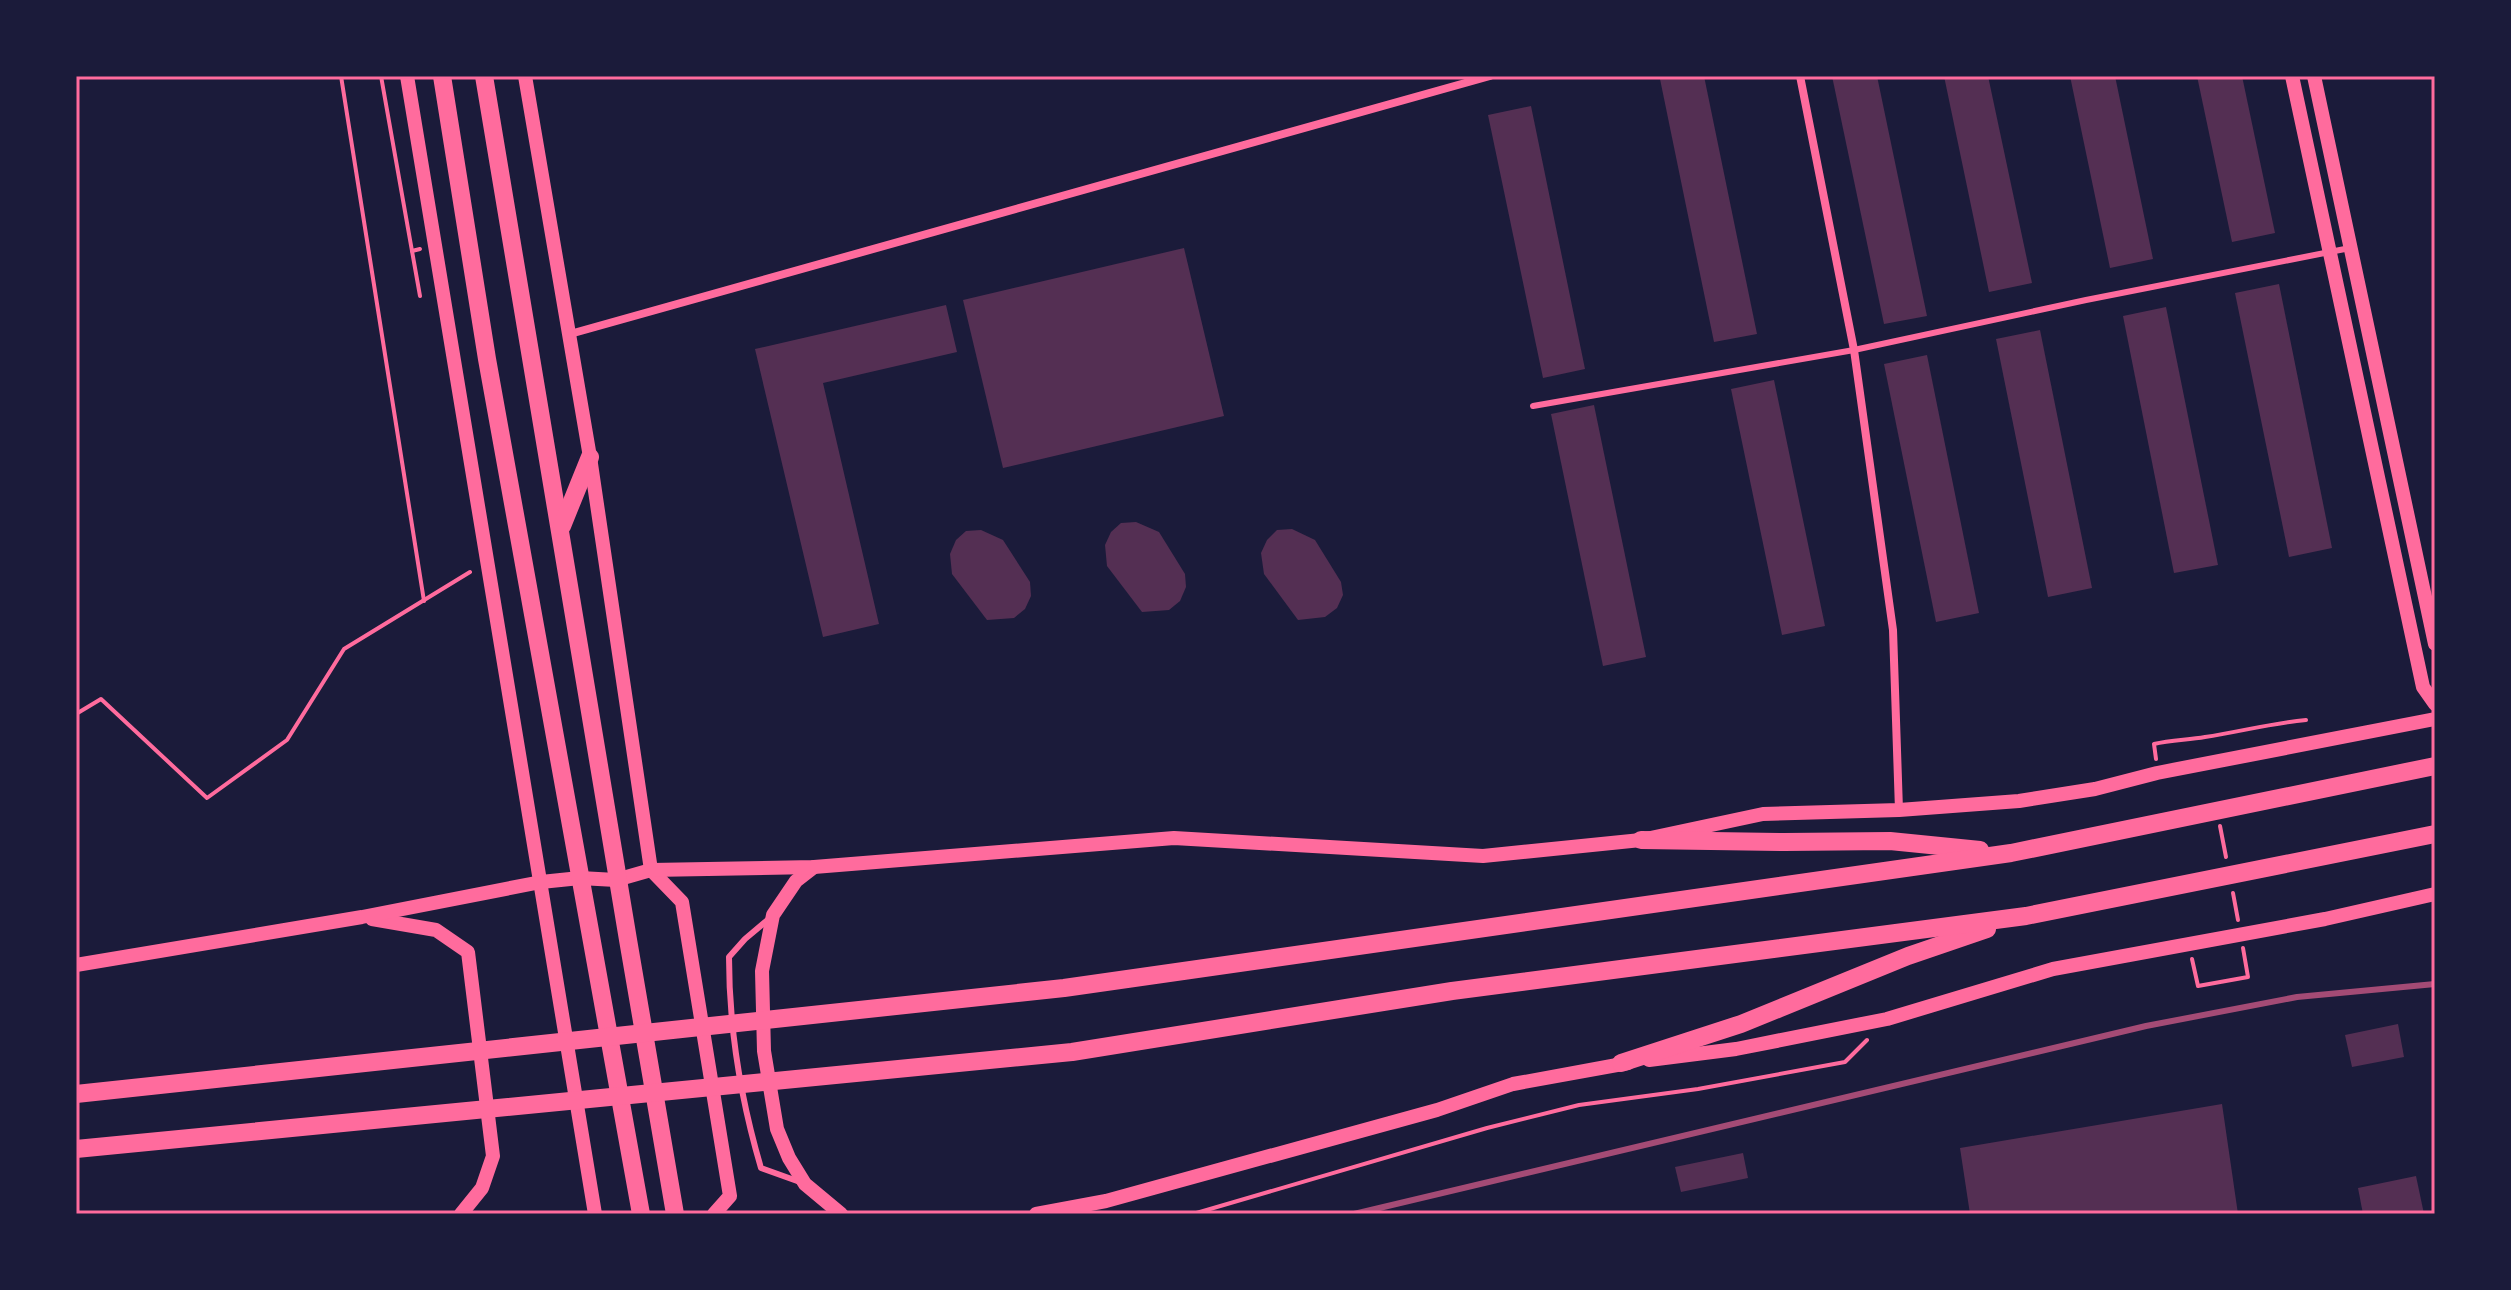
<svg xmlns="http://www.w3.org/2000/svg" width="2511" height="1290" viewBox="0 0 2511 1290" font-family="'Sofia Sans Condensed',sans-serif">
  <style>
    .building { fill: #542f53 }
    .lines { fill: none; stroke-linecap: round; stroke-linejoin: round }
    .path { stroke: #ff6b9d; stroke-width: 4 }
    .service { stroke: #ff6b9d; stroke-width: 6 }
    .minor { stroke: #ff6b9d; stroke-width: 8 }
    .tertiary { stroke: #ff6b9d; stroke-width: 14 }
    .primary { stroke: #ff6b9d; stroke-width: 18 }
    .trunk { stroke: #ff6b9d; stroke-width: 18 }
    .rail { stroke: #a44b75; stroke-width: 6 }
    .neatline { fill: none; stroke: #ff6b9d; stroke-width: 3 }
  </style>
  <rect width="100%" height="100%" fill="#1b1b3a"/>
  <g class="building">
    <polygon points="1677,76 1704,76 1757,334 1714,342 1660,79"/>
    <polygon points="1832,76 1877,76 1927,316 1884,324"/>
    <polygon points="1944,76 1988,76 2032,283 1989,292"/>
    <polygon points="2070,76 2115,76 2153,259 2110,268"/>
    <polygon points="2197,76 2242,76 2275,233 2232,242"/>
    <polygon points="1531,106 1585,369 1543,378 1488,115"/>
    <polygon points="1184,248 1224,416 1003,468 963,300"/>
    <polygon points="2279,284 2332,548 2289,557 2235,293"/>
    <polygon points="946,305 957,352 823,383 879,624 823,637 755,349"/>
    <polygon points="2166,307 2218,565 2174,573 2123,316"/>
    <polygon points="2040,330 2092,588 2048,597 1996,339"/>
    <polygon points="1927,355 1979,613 1936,622 1884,364"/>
    <polygon points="1774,380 1825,626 1782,635 1731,389"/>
    <polygon points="1594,405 1646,657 1603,666 1551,414"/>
    <polygon points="1136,522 1159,532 1185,574 1186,587 1180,601 1169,610 1142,612 1107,566 1105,545 1111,532 1121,523"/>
    <polygon points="1292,529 1315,540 1341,582 1343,595 1337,608 1325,617 1298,620 1264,574 1261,553 1267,540 1277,530"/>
    <polygon points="981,530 1003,540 1030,582 1031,596 1025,609 1014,618 987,620 952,574 950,554 956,540 966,531"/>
    <polygon points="2398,1024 2404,1057 2352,1067 2345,1035"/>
    <polygon points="2222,1104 2238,1214 1970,1214 1960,1148"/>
    <polygon points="1743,1153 1748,1178 1681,1192 1675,1167"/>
    <polygon points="2416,1176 2424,1214 2363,1214 2358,1188"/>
  </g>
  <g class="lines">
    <g class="path">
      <polyline points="341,76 424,601"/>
      <polyline points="381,76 412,251 420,249"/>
      <polyline points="412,251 420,296"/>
      <polyline points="76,714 101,699 207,798 287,740 344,649 470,572"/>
      <path d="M2156,759L2154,744C2171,740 2188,740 2205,737C2239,732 2272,723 2306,720"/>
      <polyline points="2220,826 2226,857"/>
      <polyline points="2233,893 2238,920"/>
      <polyline points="2192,959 2198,986 2248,977 2243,948"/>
      <polyline points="1193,1214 1487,1128 1579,1105 1698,1089 1845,1062 1867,1040"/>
    </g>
    <g class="service">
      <polyline points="1533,406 1854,350 2086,300 2350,248"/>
      <path d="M770,918L745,939L729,957C729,1028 741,1100 761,1168L800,1182"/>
    </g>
    <g class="minor">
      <polyline points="1800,76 1854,350 1893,630 1899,810"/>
      <polyline points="570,334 1490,76"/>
    </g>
    <g class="tertiary">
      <polyline points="407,76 595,1214"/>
      <polyline points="525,76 590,457 651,870 682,902 730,1196 714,1214"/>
      <polyline points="2292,76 2423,687 2435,704"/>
      <polyline points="2314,76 2435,644"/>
      <polyline points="814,867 796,881 773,915 762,971 764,1051 777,1129 789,1158 805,1184 841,1214"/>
      <polyline points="372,919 436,930 468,952 493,1156 482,1188 461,1214"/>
      <polyline points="76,965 362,917 541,882 580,878 616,880 651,870 814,867 1174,838 1483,856 1641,840 1763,814 1899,810 2019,801 2095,789 2157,773 2435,719"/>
      <polyline points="1649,1060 1736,1049 1887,1019 2053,969 2325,919 2435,894"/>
      <polyline points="1036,1214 1106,1201 1437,1110 1513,1084 1628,1063"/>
    </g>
    <g class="primary">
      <polyline points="442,76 487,359 641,1214"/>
      <path d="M484,76C548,455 609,835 675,1214"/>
      <polyline points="562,526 590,457"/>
    </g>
    <g class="trunk">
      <polyline points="1641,840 1784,842 1890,841 1980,850"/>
      <polyline points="1621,1063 1741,1024 1908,956 1987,929"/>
      <polyline points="76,1094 1064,988 2011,853 2435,766"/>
      <polyline points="76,1149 1072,1052 1452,991 2026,916 2435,834"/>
    </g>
    <polyline class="rail" points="1354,1214 2146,1026 2297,997 2435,984"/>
  </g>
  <rect width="2511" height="1290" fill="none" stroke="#1b1b3a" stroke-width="156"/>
  <rect x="78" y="78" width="2355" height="1134" class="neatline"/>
</svg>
